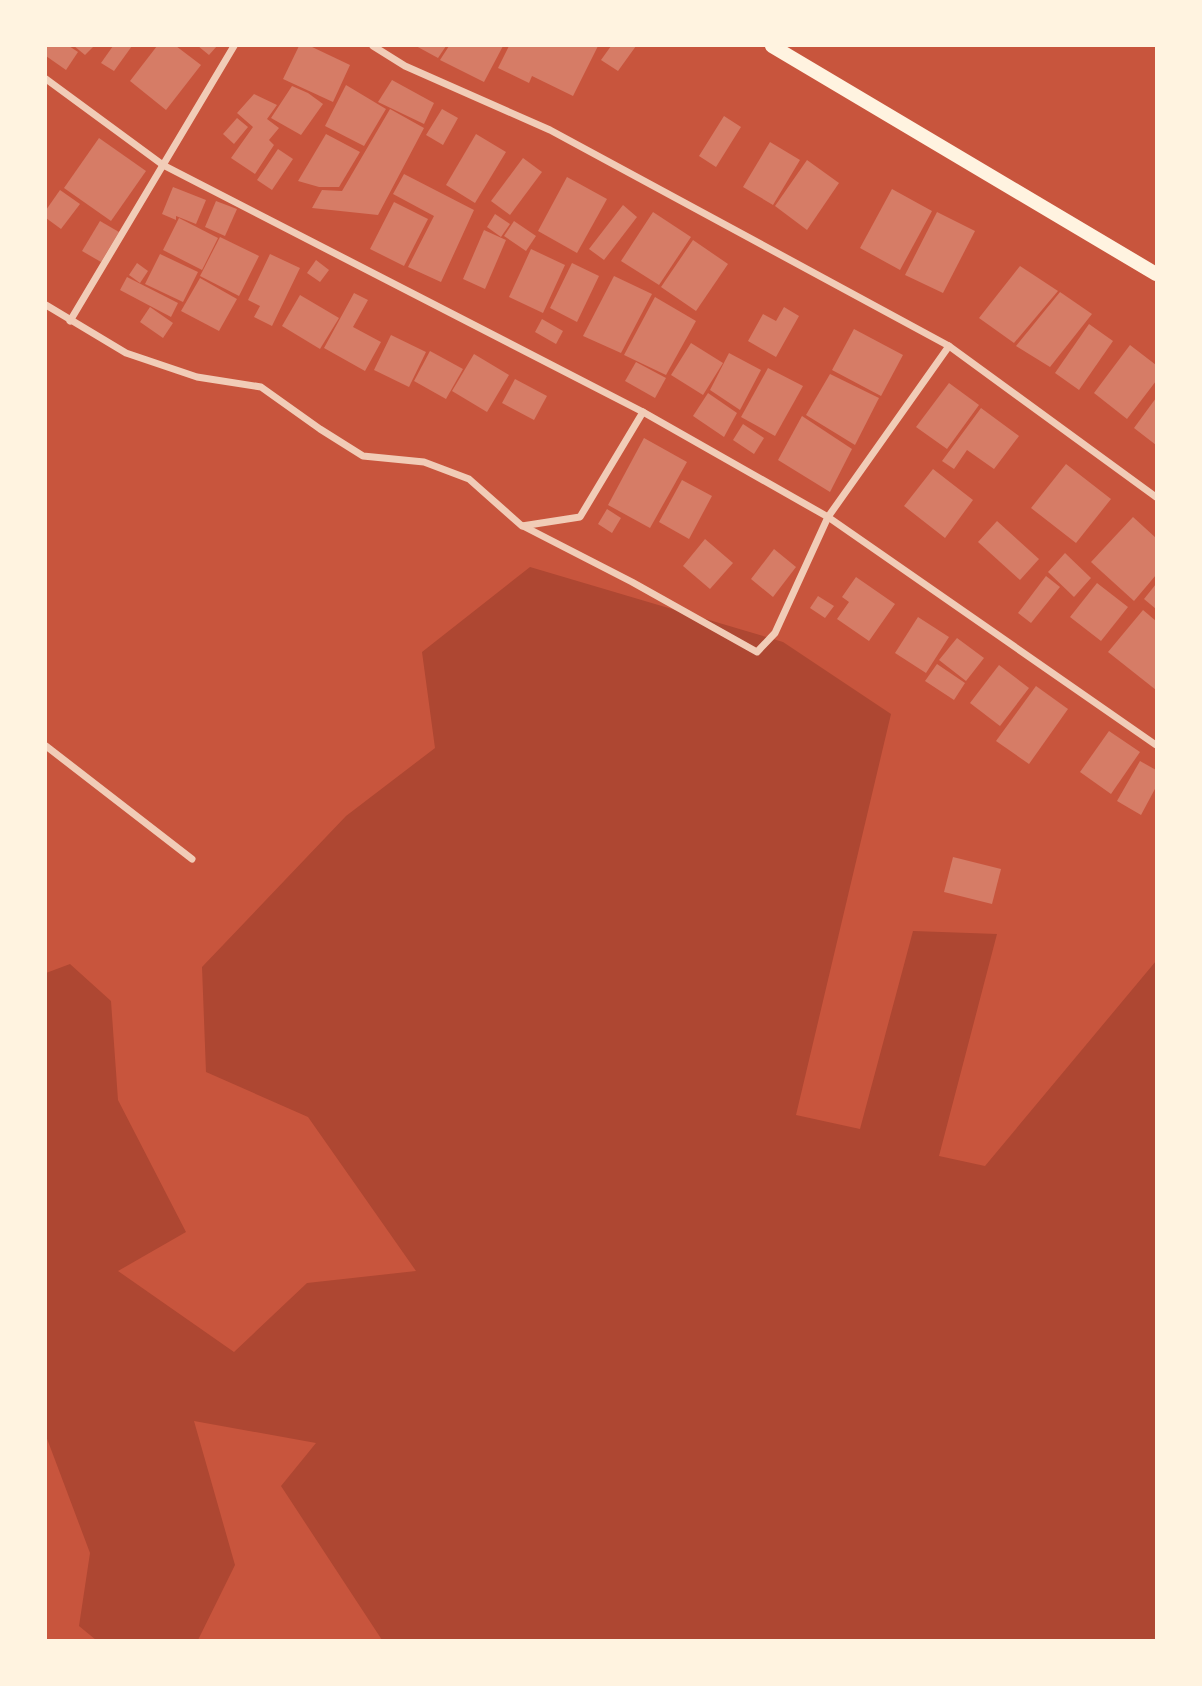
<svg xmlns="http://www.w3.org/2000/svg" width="1202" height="1686" viewBox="0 0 1202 1686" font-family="'Source Sans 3',sans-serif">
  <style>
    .green { fill: #ae4732 }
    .building { fill: #d67c66 }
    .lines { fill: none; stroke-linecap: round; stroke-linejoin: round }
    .minor { stroke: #f1ccb7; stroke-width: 7 }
    .secondary { stroke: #fff3e0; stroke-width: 14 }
  </style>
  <rect width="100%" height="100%" fill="#c8553d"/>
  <polygon class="green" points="530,567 783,642 891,714 796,1115 860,1129 913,931 997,934 939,1156 985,1166 1156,961 1156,1640 382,1640 281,1486 316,1443 194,1421 235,1565 198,1640 96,1640 79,1626 90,1553 46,1436 46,973 70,964 111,1001 118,1100 186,1232 118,1271 234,1352 307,1283 416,1271 308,1117 206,1072 202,967 346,816 435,748 422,652"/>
  <g class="building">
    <polygon points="46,46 69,46 78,52 66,70 46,56"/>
    <polygon points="74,46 94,46 85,55"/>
    <polygon points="113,46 132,46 114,71 101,63"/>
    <polygon points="157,46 176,46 201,65 166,110 130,81"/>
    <polygon points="198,46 217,46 209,55"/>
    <polygon points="299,46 310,46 350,65 333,102 283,79"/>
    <polygon points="416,46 446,46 438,58"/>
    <polygon points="449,46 503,46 484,82 440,60"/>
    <polygon points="509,46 598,46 573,96 532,76 529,83 498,68"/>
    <polygon points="611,46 636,46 618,71 601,60"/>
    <polygon points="392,80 434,103 424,124 378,102"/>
    <polygon points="346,85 386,109 364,146 325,126"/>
    <polygon points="292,86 308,93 323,104 301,135 271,118"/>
    <polygon points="254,94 277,105 267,119 279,128 269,140 274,145 255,174 231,158 253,127 237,113"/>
    <polygon points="390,109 424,128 378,215 312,208 322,190 342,191"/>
    <polygon points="442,109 458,118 443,145 426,135"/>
    <polygon points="724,116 741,127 716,167 699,156"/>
    <polygon points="237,118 248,127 234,144 223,134"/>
    <polygon points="326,134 360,152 339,187 319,187 298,181"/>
    <polygon points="476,134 506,152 475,203 446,185"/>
    <polygon points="99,138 146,171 111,221 64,188"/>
    <polygon points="770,142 800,160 773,205 743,187"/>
    <polygon points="278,149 293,159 272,190 257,180"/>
    <polygon points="523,158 542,172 510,215 491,201"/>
    <polygon points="807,160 839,183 807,230 775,206"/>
    <polygon points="404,174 474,210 441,282 408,267 434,216 393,194"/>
    <polygon points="567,177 607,199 577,253 538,231"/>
    <polygon points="173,187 206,200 196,224 176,216 176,220 162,214"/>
    <polygon points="892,189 932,211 900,270 860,248"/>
    <polygon points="60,190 80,204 61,229 46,218 46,210"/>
    <polygon points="216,201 237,209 225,236 205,227"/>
    <polygon points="394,202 428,219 404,266 370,249"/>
    <polygon points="623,205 637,217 604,260 589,249"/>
    <polygon points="653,212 691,237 659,285 621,261"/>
    <polygon points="937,212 975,231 943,293 905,275"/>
    <polygon points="495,214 510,224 501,237 487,227"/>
    <polygon points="179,218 218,238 202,270 163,250"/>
    <polygon points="100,221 119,232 101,262 82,251"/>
    <polygon points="514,221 536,236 526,251 504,236"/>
    <polygon points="484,230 506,240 485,289 463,279"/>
    <polygon points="220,237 259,256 239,296 200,276"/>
    <polygon points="693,240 728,264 696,311 661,287"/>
    <polygon points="531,249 565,265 543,313 509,297"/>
    <polygon points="160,254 198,272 183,302 145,284"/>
    <polygon points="270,254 300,268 272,326 254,317 260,306 248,300"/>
    <polygon points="316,260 329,270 320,282 307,273"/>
    <polygon points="137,263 148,271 140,283 129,275"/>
    <polygon points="572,263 599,276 577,322 550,308"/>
    <polygon points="1020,266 1058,291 1014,343 979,318"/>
    <polygon points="614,276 652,294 621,353 583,336"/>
    <polygon points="127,277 178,303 171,317 120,290"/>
    <polygon points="200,278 237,299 219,331 181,311"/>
    <polygon points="1060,292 1092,314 1050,367 1016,346"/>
    <polygon points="354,293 368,300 353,327 381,342 365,371 324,348"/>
    <polygon points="300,295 339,318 320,349 282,326"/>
    <polygon points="655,297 696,321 666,375 624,355"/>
    <polygon points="150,307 173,323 163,338 140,322"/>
    <polygon points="784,307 799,316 776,357 748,341 763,314 776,321"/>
    <polygon points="542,319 563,331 556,344 535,332"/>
    <polygon points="1089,324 1113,341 1079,390 1055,373"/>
    <polygon points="854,329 903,355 881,396 832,370"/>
    <polygon points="391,335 426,352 409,387 374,370"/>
    <polygon points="691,343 723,363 703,395 671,375"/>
    <polygon points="1130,345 1156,365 1156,381 1127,419 1094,393"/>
    <polygon points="430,351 463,369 446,399 414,381"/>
    <polygon points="729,353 761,370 740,410 710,390"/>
    <polygon points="474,354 509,375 487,412 452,391"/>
    <polygon points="636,362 666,378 655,398 625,381"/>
    <polygon points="768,368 803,386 775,436 741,417"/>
    <polygon points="830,374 879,398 855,445 806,415"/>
    <polygon points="515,379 547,396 534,420 502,403"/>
    <polygon points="949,383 979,405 947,449 916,427"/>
    <polygon points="708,393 737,413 724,437 693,416"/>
    <polygon points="1156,398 1156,445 1134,428"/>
    <polygon points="981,408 1019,436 994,469 967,450 954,469 942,461"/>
    <polygon points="802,416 852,449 830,492 778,460"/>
    <polygon points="743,424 764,438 754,454 733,440"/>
    <polygon points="644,438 687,462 650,528 608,505"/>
    <polygon points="1066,464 1111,499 1076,543 1031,508"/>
    <polygon points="933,469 973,500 945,538 904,506"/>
    <polygon points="682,480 712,496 689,539 659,522"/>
    <polygon points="607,509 621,518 612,533 598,524"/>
    <polygon points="1133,517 1156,538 1156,575 1134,601 1091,562"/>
    <polygon points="997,521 1039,559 1020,580 978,542"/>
    <polygon points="705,539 733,563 710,589 683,566"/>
    <polygon points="774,549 796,567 773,597 751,579"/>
    <polygon points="1065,553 1091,578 1074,597 1048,572"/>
    <polygon points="1046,576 1060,587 1031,623 1018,613"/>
    <polygon points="856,577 895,604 869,641 837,619 849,602 842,597"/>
    <polygon points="1097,583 1128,607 1101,641 1070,617"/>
    <polygon points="1156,584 1156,609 1144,599"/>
    <polygon points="818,596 834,606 825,618 810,608"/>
    <polygon points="1143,610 1156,621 1156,690 1108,652"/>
    <polygon points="918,617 949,637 926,673 895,653"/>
    <polygon points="957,638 984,658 966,681 939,660"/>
    <polygon points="937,664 965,683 954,700 925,681"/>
    <polygon points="999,665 1029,688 1000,726 970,703"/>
    <polygon points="1036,686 1068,709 1029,764 996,741"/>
    <polygon points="1109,731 1140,752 1111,794 1080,772"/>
    <polygon points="1140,761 1156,770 1156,787 1141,815 1117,801"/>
    <polygon points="953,857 1001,869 992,904 944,892"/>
  </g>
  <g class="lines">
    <g class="minor">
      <polyline points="373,46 405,66 550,130 949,346 1156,497"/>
      <polyline points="46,79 163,165 643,412 828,517 1156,745"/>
      <polyline points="46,305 126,353 197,377 261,387 320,429 363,456 424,462 469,479 522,526 580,517 643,412"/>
      <polyline points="70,321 234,46"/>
      <polyline points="523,526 632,582 757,652 775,633 828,517 949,346"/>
      <polyline points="46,746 192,859"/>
    </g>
    <polyline class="secondary" points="772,46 1156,274"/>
  </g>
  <rect width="1202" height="1686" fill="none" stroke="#fff3e0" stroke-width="94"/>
</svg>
